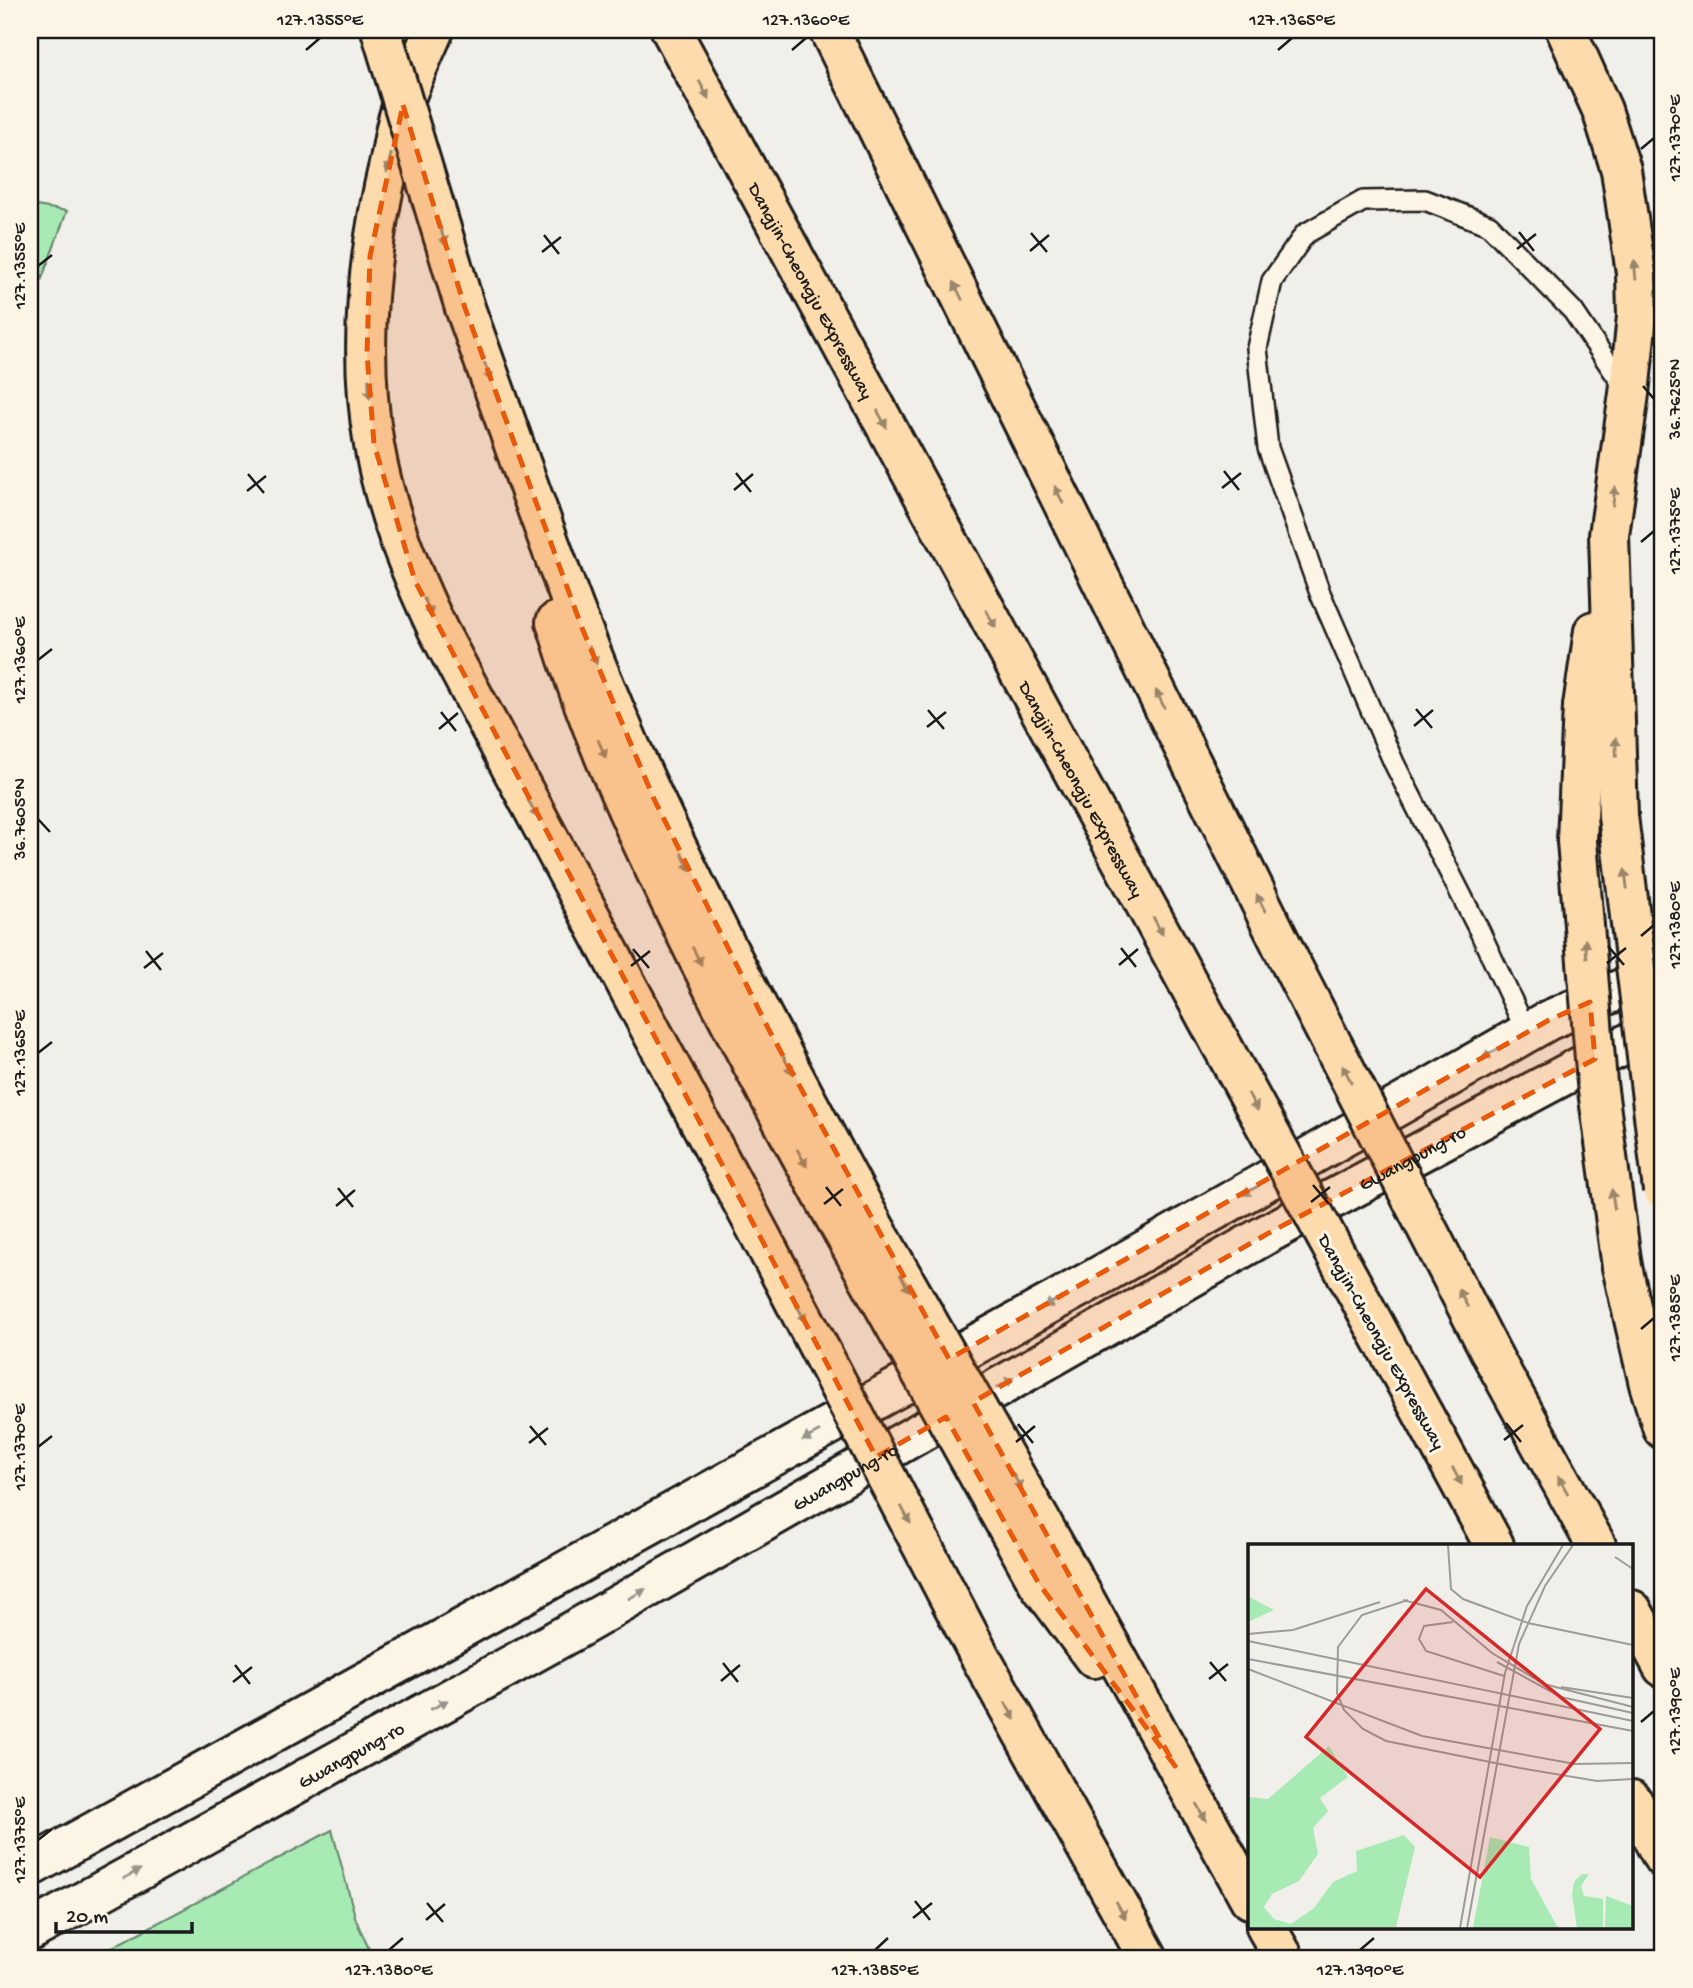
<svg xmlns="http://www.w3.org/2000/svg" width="1693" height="1988" viewBox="0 0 1693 1988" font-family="'Gochi Hand',sans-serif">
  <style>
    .green { fill: #a7eab4; stroke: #628368; stroke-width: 2 }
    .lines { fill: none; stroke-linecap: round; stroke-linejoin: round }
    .lane-casing { stroke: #1c1c1c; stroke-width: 24 }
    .secondary-casing { stroke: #1c1c1c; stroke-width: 44 }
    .highway-casing { stroke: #1c1c1c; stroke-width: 44 }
    .lane { stroke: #fcf5e5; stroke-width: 19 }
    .secondary { stroke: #fcf5e5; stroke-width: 38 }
    .highway { stroke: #fedbac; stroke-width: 38 }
    .highway-bridge-casing { stroke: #1c1c1c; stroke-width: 44; stroke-linecap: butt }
    .highway-bridge { stroke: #fedbac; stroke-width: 38 }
    .oneway { fill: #98856b }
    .oneway2 { fill: #97938b }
    .marked { fill: #e8590c; fill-opacity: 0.2; stroke: #e8590c; stroke-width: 5; stroke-dasharray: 14 9; stroke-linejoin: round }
    .ticks { fill: none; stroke: #1c1c1c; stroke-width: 2.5 }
    .labels { text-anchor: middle; stroke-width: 6; stroke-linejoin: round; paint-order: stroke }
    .street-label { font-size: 19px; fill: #1c1c1c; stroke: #fcf5e5 }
    .inset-road { fill: none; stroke: #9c9b97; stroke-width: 2 }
    .view { fill: #d62828; fill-opacity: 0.15; stroke: #d62828; stroke-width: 3.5 }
    .inset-edge { fill: none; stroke: #1c1c1c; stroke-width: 3.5 }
    .neatline { fill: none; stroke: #1c1c1c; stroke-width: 2.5 }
    .ticks-label { font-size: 18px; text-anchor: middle; fill: #1c1c1c }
  </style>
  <rect width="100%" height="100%" fill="#f1efe9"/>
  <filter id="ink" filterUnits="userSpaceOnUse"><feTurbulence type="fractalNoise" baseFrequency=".0143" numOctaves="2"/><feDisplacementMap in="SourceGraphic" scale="14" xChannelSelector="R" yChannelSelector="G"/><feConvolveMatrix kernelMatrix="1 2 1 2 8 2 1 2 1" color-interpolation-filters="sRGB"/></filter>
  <g filter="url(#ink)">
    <g class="green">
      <polygon points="30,205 67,211 30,311"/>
      <polygon points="332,1830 356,1920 373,1958 92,1958"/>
    </g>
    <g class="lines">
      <defs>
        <polyline id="lane" points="1527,1033 1480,932 1394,763 1320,593 1268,448 1257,348 1272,281 1305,234 1363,201 1425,200 1489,225 1573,311 1627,391"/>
        <g id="secondary">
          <polyline points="30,1867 1096,1278 1549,1020 1663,971"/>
          <path id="s1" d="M30,1931L571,1632L1267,1234L1585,1064L1663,1027"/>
        </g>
        <g id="highway">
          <path d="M434,30C422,57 409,85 400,113C395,128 393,145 390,160C368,252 358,351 374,445C385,510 410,571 438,630L769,1252"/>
          <path id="s2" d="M671,30L1220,1042"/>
          <polyline points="829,30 1291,964"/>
          <polyline points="1566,30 1602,110 1621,170 1636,273 1637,316 1629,394 1609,535 1618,816"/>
          <path d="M465,308C525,473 580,641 655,801C722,944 798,1084 872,1223"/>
          <path d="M556,622C585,718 626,810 670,901C724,1013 782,1122 842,1230"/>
          <polyline points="1577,841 1583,706 1594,631"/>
          <polyline points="1622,1267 1649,1384 1663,1429"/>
          <polyline points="1494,1359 1596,1545"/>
          <polyline points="1424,1416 1494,1545"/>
          <polyline points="1074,1580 1250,1899"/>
          <polyline points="1039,1584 1094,1658"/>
          <polyline points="1632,1610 1663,1667"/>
          <polyline points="977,1651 1148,1958"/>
          <polyline points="1632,1800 1663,1858"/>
          <polyline points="1266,1927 1284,1958"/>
        </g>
      </defs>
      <use href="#lane" class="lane-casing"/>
      <use href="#secondary" class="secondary-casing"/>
      <use href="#highway" class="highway-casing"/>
      <use href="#lane" class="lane"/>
      <use href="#secondary" class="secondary"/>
      <use href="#highway" class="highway"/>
      <defs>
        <g id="highway-bridge">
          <polyline points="381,30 465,308"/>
          <polyline points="1618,816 1663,1190"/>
          <polyline points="1577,841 1597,1083 1622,1267"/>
          <polyline points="1291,964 1494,1359"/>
          <polyline points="1220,1042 1424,1416"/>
          <polyline points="872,1223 1074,1580"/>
          <polyline points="842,1230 1039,1584"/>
          <polyline points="769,1252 977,1651"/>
        </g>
      </defs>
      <use href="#highway-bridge" class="highway-bridge-casing"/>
      <use href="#highway-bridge" class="highway-bridge"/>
    </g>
    <defs><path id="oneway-solid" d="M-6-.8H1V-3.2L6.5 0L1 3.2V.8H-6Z" transform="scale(1.75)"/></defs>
    <g class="oneway">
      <use href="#oneway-solid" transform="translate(704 90) rotate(62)"/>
      <use href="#oneway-solid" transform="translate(389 163) rotate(103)"/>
      <use href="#oneway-solid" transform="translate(443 236) rotate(73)"/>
      <use href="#oneway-solid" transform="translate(1635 270) rotate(-95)"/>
      <use href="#oneway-solid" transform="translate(958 291) rotate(-116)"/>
      <use href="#oneway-solid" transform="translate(488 372) rotate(70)"/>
      <use href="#oneway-solid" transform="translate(369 389) rotate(87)"/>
      <use href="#oneway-solid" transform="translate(882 419) rotate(62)"/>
      <use href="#oneway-solid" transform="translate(1059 495) rotate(-116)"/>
      <use href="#oneway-solid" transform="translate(1614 496) rotate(-82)"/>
      <use href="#oneway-solid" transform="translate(428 607) rotate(65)"/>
      <use href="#oneway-solid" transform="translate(991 619) rotate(62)"/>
      <use href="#oneway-solid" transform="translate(593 655) rotate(67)"/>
      <use href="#oneway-solid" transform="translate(1160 699) rotate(-116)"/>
      <use href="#oneway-solid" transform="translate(1616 747) rotate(-92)"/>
      <use href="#oneway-solid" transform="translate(602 749) rotate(67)"/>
      <use href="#oneway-solid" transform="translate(533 809) rotate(62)"/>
      <use href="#oneway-solid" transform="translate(686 862) rotate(64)"/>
      <use href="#oneway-solid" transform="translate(1626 879) rotate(-97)"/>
      <use href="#oneway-solid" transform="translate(1261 903) rotate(-116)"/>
      <use href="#oneway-solid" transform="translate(1158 926) rotate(62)"/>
      <use href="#oneway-solid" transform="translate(1586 949) rotate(-95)"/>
      <use href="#oneway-solid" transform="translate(697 956) rotate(63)"/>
      <use href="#oneway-solid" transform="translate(788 1065) rotate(62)"/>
      <use href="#oneway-solid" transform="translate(1347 1074) rotate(-117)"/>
      <use href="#oneway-solid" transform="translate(1253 1102) rotate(61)"/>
      <use href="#oneway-solid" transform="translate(802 1158) rotate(61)"/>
      <use href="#oneway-solid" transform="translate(1613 1199) rotate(-98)"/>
      <use href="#oneway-solid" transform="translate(905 1283) rotate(60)"/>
      <use href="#oneway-solid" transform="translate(1463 1298) rotate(-117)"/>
      <use href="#oneway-solid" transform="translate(801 1313) rotate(62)"/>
      <use href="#oneway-solid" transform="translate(1457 1476) rotate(62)"/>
      <use href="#oneway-solid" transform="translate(1017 1481) rotate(60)"/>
      <use href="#oneway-solid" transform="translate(1563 1485) rotate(-119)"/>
      <use href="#oneway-solid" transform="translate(906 1515) rotate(62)"/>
      <use href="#oneway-solid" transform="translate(1010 1711) rotate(61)"/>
      <use href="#oneway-solid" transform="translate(1201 1812) rotate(61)"/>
      <use href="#oneway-solid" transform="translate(1121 1910) rotate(61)"/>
    </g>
    <g class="oneway2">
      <use href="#oneway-solid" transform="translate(1491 1053) rotate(150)"/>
      <use href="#oneway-solid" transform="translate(1251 1190) rotate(150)"/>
      <use href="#oneway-solid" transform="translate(1053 1302) rotate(151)"/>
      <use href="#oneway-solid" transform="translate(1005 1383) rotate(-30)"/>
      <use href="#oneway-solid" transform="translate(811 1436) rotate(151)"/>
      <use href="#oneway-solid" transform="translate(637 1594) rotate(-30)"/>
      <use href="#oneway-solid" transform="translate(439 1705) rotate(-29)"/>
      <use href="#oneway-solid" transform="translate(132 1874) rotate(-29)"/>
    </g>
  </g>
  <path class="marked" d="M403,105L465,308L582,628L654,799L769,1030L949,1359L1549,1020L1590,1002L1595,1059L1267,1234L973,1402L1175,1766L1039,1584L946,1417L876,1457L415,581L374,444L367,354L370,256Z"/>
  <path class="ticks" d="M306,50L320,38M792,50L806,38M1278,50L1292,38M1641,149L1654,138M1519,232L1534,251M1031,233L1047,252M544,235L559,254M1517,249L1536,234M1030,251L1049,235M542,252L561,237M38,266L52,255M1643,386L1654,399M1224,471L1239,490M736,473L751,492M248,474L264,493M1222,488L1241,473M734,490L753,474M247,491L266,476M1641,542L1654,531M38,660L52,649M1416,709L1432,728M928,710L944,729M441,712L456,731M1414,726L1433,710M927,727L946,712M439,729L458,713M38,819L50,832M1641,936L1654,925M1608,946L1624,965M1121,948L1136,967M633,949L649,968M146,951L161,970M1607,963L1626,948M1119,965L1138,949M631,966L650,951M144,968L163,953M38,1053L52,1042M1313,1185L1329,1204M826,1187L841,1206M338,1188L353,1207M1311,1202L1330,1187M824,1204L843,1189M336,1206L355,1190M1641,1329L1654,1318M1506,1423L1521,1442M1018,1424L1033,1443M530,1426L546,1445M1504,1440L1523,1425M1016,1442L1035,1426M529,1443L548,1428M38,1447L52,1436M1210,1662L1226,1681M723,1663L738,1682M235,1665L250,1684M1209,1679L1228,1664M721,1681L740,1665M233,1682L252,1667M1641,1722L1654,1711M38,1840L52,1829M915,1901L930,1920M427,1903L443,1922M913,1918L932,1903M426,1920L445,1904M389,1950L403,1938M875,1950L888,1938M1360,1950L1374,1938"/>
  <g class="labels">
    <g class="street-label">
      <text dy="7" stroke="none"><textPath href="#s2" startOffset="296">Dangjin-Cheongju Expressway</textPath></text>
      <text dy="7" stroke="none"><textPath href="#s2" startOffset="863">Dangjin-Cheongju Expressway</textPath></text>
      <text dy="7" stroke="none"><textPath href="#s1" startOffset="1584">Gwangpung-ro</textPath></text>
      <text transform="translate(1383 1341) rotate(61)" y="7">Dangjin-Cheongju Expressway</text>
      <text dy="7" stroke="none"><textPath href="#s1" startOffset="933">Gwangpung-ro</textPath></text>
      <text dy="7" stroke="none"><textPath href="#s1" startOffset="366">Gwangpung-ro</textPath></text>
    </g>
  </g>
  <g transform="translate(1248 1544)">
    <rect width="385" height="385" fill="#f1efe9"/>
    <path d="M0,52L26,66L0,78ZM81,202L100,233L72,254L80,267L65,284L70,310L51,337L24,350L16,363L26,375L43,380L66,364L85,338L109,327L108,307L156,291L167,303L148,383L0,384V253L20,255ZM242,293L281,303L283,335L310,384H225ZM334,330H341L333,342L336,352L355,355V384H329L324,351L326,338ZM358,352L385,362V384H357Z" fill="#a7eab4"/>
    <path class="inset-road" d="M200,1L203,45L215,55L280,79L385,101M367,13L385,25M155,56L193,66L244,109L296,140L385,163M160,56L114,71L90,103L89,149L96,166L115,185L138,197L272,224L349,237L385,235M205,78L176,82L171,95L178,107L256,132M0,90L45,86L132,58M0,97L385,177M0,115L385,187M249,118L313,153L385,169M0,125L174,192L327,220L385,219M313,143L385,154M212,384L257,129L279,62L315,1M219,384L271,100L297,42L325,1"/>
    <path class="view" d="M178,45L352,185L232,333L58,193Z"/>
    <rect width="385" height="385" class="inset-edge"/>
  </g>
  <rect width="1693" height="1988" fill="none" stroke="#fcf5e5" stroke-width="77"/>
  <path d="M56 1922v10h136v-10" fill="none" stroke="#1c1c1c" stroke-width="3.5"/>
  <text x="66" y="1922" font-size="21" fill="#1c1c1c" stroke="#fcf5e5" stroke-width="5" paint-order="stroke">20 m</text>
  <rect x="38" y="38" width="1616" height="1912" class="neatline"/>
  <g class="ticks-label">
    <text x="320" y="25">127.1355°E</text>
    <text x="806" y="25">127.1360°E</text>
    <text x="1292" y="25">127.1365°E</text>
    <text transform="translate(1674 138) rotate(-90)" y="6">127.1370°E</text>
    <text transform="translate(19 266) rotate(-90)" y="6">127.1355°E</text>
    <text transform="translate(1674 399) rotate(-90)" y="6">36.7625°N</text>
    <text transform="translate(1674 531) rotate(-90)" y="6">127.1375°E</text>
    <text transform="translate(19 660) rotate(-90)" y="6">127.1360°E</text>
    <text transform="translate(19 819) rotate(-90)" y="6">36.7605°N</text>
    <text transform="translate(1674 925) rotate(-90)" y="6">127.1380°E</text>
    <text transform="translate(19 1053) rotate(-90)" y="6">127.1365°E</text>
    <text transform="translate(1674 1318) rotate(-90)" y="6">127.1385°E</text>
    <text transform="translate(19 1447) rotate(-90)" y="6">127.1370°E</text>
    <text transform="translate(1674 1711) rotate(-90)" y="6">127.1390°E</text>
    <text transform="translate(19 1840) rotate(-90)" y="6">127.1375°E</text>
    <text x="389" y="1975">127.1380°E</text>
    <text x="875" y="1975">127.1385°E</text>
    <text x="1360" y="1975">127.1390°E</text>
  </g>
</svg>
